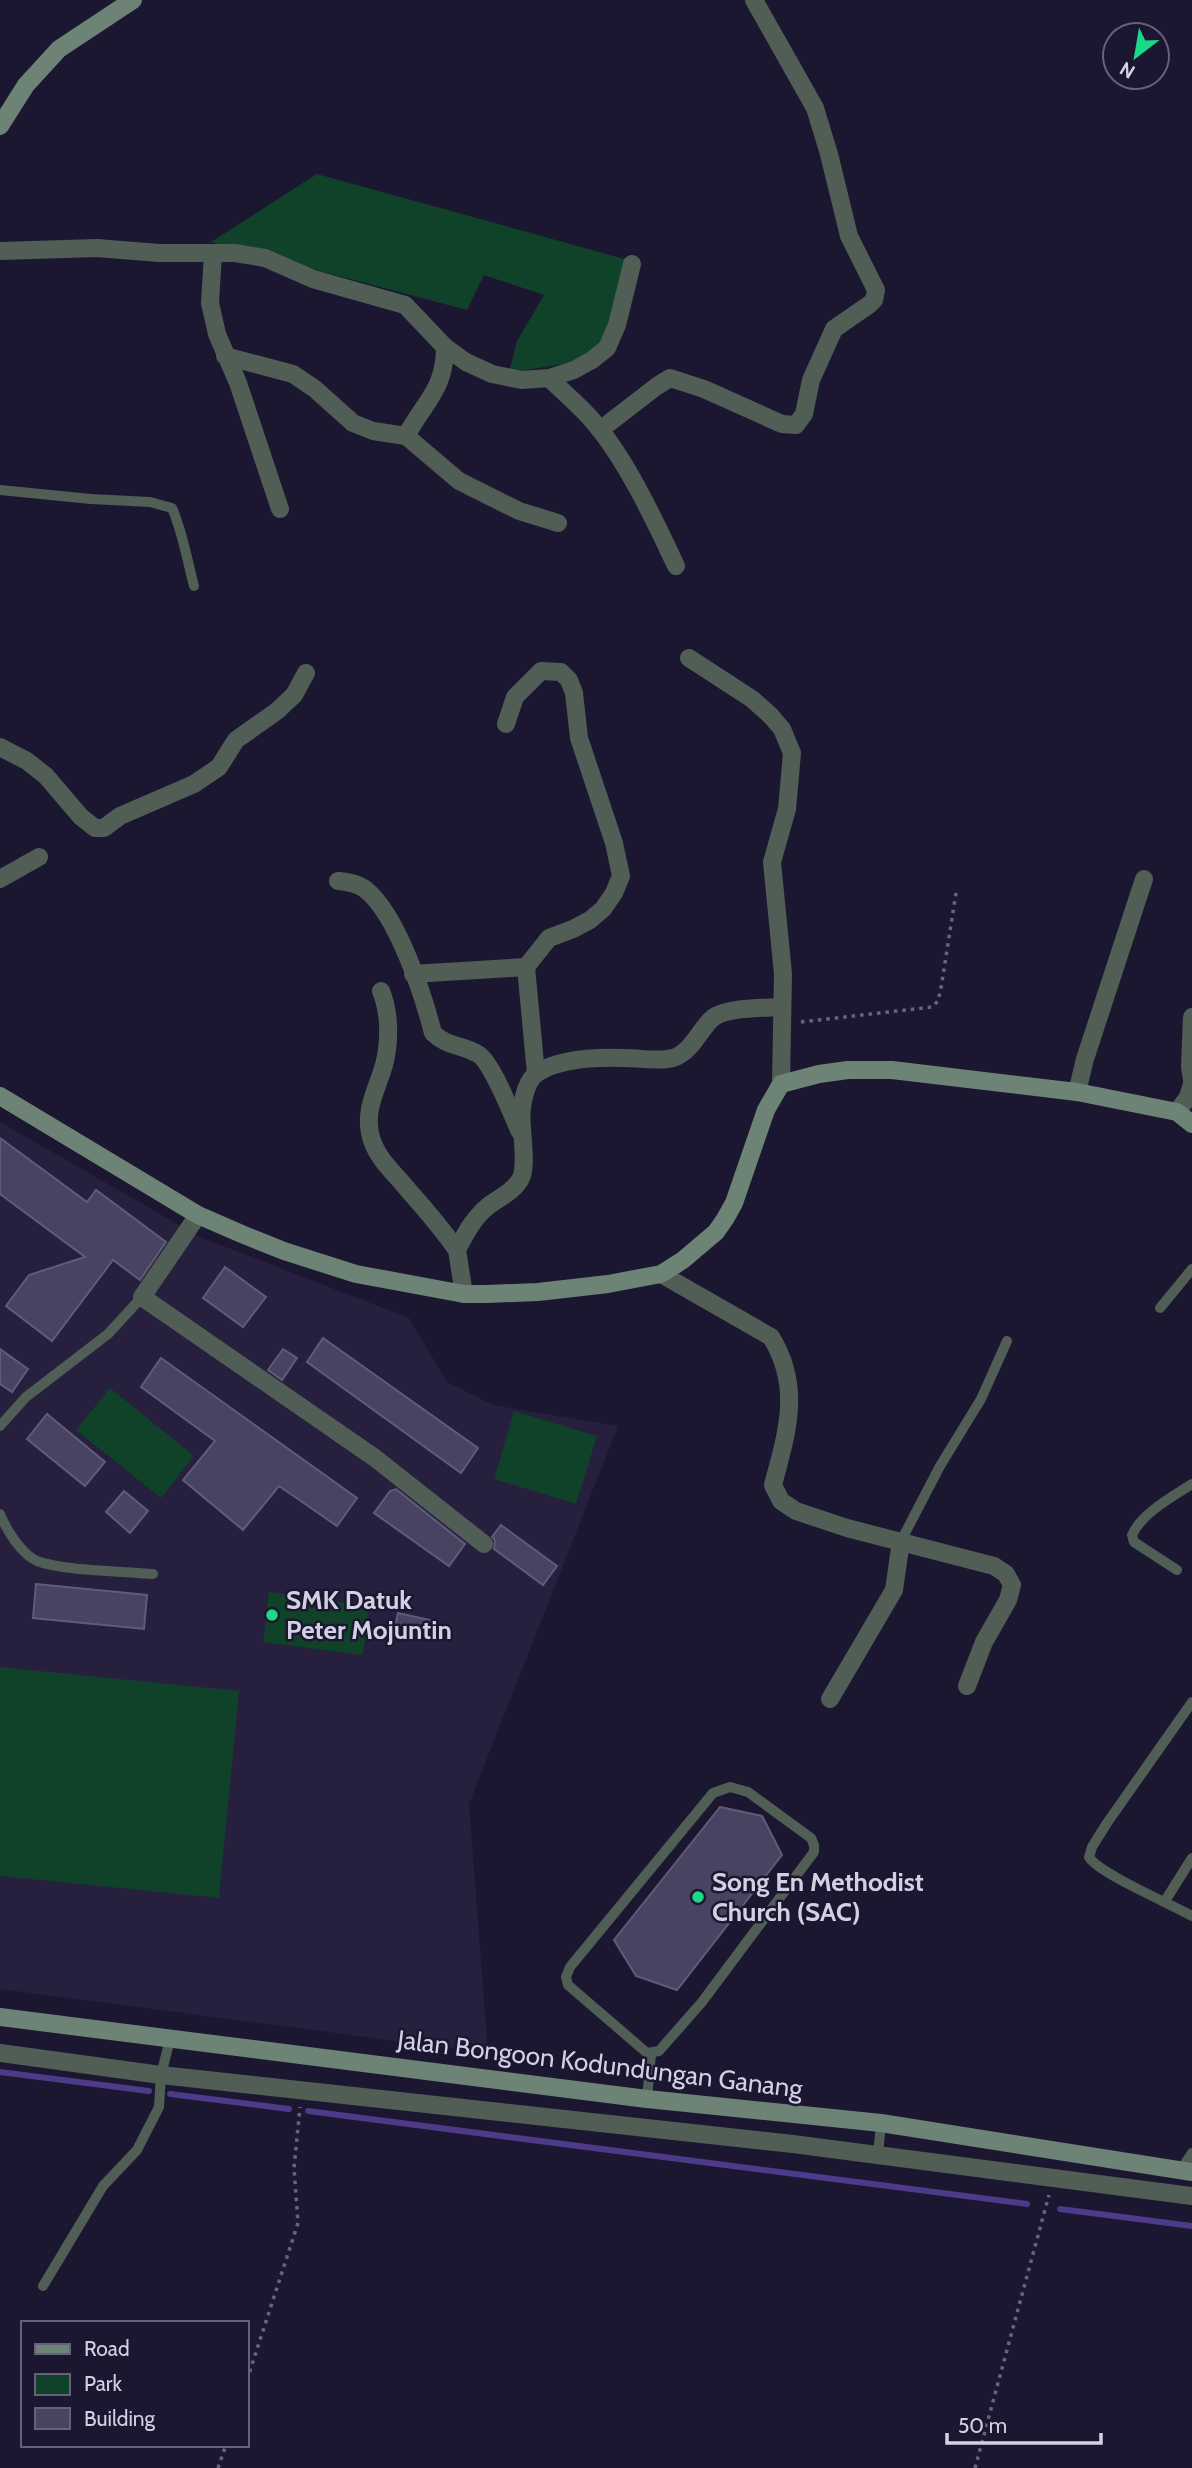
<svg xmlns="http://www.w3.org/2000/svg" width="1192" height="2468" viewBox="0 0 1192 2468" font-family="Cabin,sans-serif">
  <style>
    .built { fill: #261f3e }
    .green { fill: #0f4229 }
    .lines { fill: none; stroke-linecap: round; stroke-linejoin: round }
    .stream { stroke: #4d3b89; stroke-width: 6 }
    .building { fill: #474361; stroke: #5f5b7a; stroke-width: 2 }
    .path { stroke: #68647b; stroke-width: 3.5; stroke-dasharray: 3.5 5; stroke-linecap: butt }
    .lane { stroke: #505e55; stroke-width: 10 }
    .street { stroke: #505e55; stroke-width: 18 }
    .secondary { stroke: #6d8375; stroke-width: 18 }
    .poi-dot { fill: #1ad988; stroke: #1c1731; stroke-width: 2.5 }
    .labels { text-anchor: middle; stroke-width: 5; stroke-linejoin: round; paint-order: stroke }
    .poi-label { font-size: 26px; font-weight: bold; fill: #d2d1e3; stroke: #1c1731; text-anchor: start }
    .street-label { font-size: 26px; fill: #d2d1e3; stroke: #1c1731 }
  </style>
  <rect width="100%" height="100%" fill="#1c1731"/>
  <polygon class="built" points="0,1122 200,1237 409,1318 447,1382 493,1405 618,1426 469,1804 488,2053 0,1989"/>
  <g class="green">
    <polygon points="317,174 628,260 604,345 575,362 509,373 517,341 544,295 484,275 467,310 211,242"/>
    <polygon points="110,1388 194,1456 161,1498 76,1430"/>
    <polygon points="514,1411 597,1436 576,1504 494,1479"/>
    <polygon points="269,1592 369,1606 363,1655 263,1642"/>
    <polygon points="0,1667 239,1691 219,1898 0,1876"/>
  </g>
  <g class="lines">
    <g class="stream">
      <polyline points="0,2072 149,2091"/>
      <polyline points="170,2094 289,2109"/>
      <polyline points="308,2111 1027,2204"/>
      <polyline points="1060,2209 1192,2226"/>
    </g>
  </g>
  <g class="building">
    <polygon points="0,1138 87,1202 96,1190 166,1242 140,1280 113,1260 52,1341 6,1306 29,1275 85,1257 0,1194"/>
    <polygon points="225,1267 266,1297 243,1327 203,1298"/>
    <polygon points="323,1338 478,1448 461,1473 307,1362"/>
    <polygon points="0,1349 28,1369 12,1392 0,1384"/>
    <polygon points="283,1349 297,1358 282,1380 268,1370"/>
    <polygon points="161,1358 357,1498 337,1526 279,1486 243,1530 183,1480 215,1441 141,1387"/>
    <polygon points="47,1414 105,1462 85,1486 27,1439"/>
    <polygon points="396,1489 465,1544 449,1566 374,1513 390,1491"/>
    <polygon points="124,1491 148,1511 130,1533 106,1512"/>
    <polygon points="501,1525 557,1566 543,1585 494,1549 495,1540 492,1537"/>
    <polygon points="36,1584 147,1595 144,1629 33,1618"/>
    <polygon points="398,1613 434,1621 430,1639 394,1632"/>
    <polygon points="720,1807 762,1816 782,1855 677,1990 636,1976 614,1940"/>
  </g>
  <g class="lines">
    <g class="path">
      <polyline points="801,1022 932,1007 938,1001 941,988 956,893"/>
      <polyline points="247,2380 298,2223 294,2168 300,2107"/>
      <polyline points="218,2468 226,2445"/>
      <polyline points="975,2468 1049,2195"/>
    </g>
    <g class="lane">
      <path d="M0,490L91,499L150,502L172,508C183,533 187,560 194,586"/>
      <polyline points="1160,1308 1192,1269"/>
      <polyline points="0,1426 26,1397 108,1334 142,1297"/>
      <path d="M0,1514C6,1529 21,1554 37,1561C63,1571 122,1571 153,1574"/>
      <polyline points="901,1541 940,1466 981,1399 1007,1341"/>
      <path d="M1177,1570L1134,1542L1132,1535C1142,1513 1172,1497 1192,1484"/>
      <path d="M1192,1702L1107,1823L1092,1847L1089,1857C1098,1873 1171,1904 1192,1916"/>
      <polygon points="730,1787 748,1792 811,1838 814,1845 814,1852 702,2002 659,2051 647,2053 568,1985 566,1977 570,1967 713,1793"/>
      <polyline points="1165,1901 1192,1858"/>
      <polyline points="647,2099 651,2054"/>
      <polyline points="878,2155 881,2123"/>
      <polyline points="1180,2171 1192,2153"/>
      <polyline points="43,2286 103,2186 137,2150 159,2107 161,2075 170,2039"/>
    </g>
    <g class="street">
      <polyline points="0,251 97,248 159,253 235,253 265,258 313,279 405,305 445,347 466,362 492,374 522,380 549,378 574,370 592,360 607,348 617,325 632,264"/>
      <polyline points="213,253 210,303 217,334 238,383 280,509"/>
      <polyline points="225,356 293,374 315,389 353,423 373,431 406,436 459,481 519,511 558,523"/>
      <path d="M549,378C563,392 579,405 592,420C625,457 655,521 676,566"/>
      <polyline points="600,430 657,386 670,378 704,389 782,424 796,425 804,414 811,380 834,329 870,304 874,300 876,290 849,236 829,154 815,108 754,0"/>
      <path d="M406,436C425,401 445,389 445,347"/>
      <polyline points="689,658 752,699 771,716 782,729 792,753 787,809 772,862 783,974 781,1084"/>
      <polyline points="0,747 27,761 46,776 81,817 95,828 104,828 120,816 194,784 219,767 236,740 277,711 294,695 306,673"/>
      <polyline points="0,879 39,857"/>
      <path d="M338,881C347,882 357,883 365,889C397,914 423,994 433,1033C446,1046 462,1045 478,1054C492,1062 512,1115 520,1132"/>
      <polyline points="526,967 536,1074"/>
      <polyline points="413,974 526,967 549,938 573,929 590,920 603,909 614,893 621,876 614,843 579,738 574,693 569,680 561,672 541,671 515,697 506,724"/>
      <path d="M381,991C390,1013 390,1042 384,1065C377,1089 365,1108 370,1133C375,1158 394,1172 409,1191C426,1210 442,1229 457,1250"/>
      <polyline points="1192,1017 1190,1067 1192,1080"/>
      <polyline points="1077,1092 1085,1059 1144,879"/>
      <polyline points="1177,1112 1188,1097 1192,1084"/>
      <polyline points="198,1215 142,1297 375,1458 484,1544"/>
      <path d="M661,1274L771,1337C802,1387 787,1432 773,1485L781,1501L796,1511L847,1528L994,1566L1006,1574L1012,1585L1008,1600L984,1642L967,1686"/>
      <path d="M464,1294L457,1250C465,1234 473,1219 487,1207C498,1198 512,1193 520,1180C529,1166 519,1126 522,1107C524,1095 527,1080 537,1073C560,1058 598,1057 625,1058C641,1058 657,1062 673,1058C693,1052 701,1026 714,1017C729,1007 764,1008 782,1007"/>
      <polyline points="830,1699 894,1590 901,1541"/>
      <polyline points="0,2053 161,2075 793,2144 1192,2196"/>
    </g>
    <g class="secondary">
      <polyline points="0,126 26,85 59,49 133,0"/>
      <polyline points="0,1096 198,1215 244,1235 284,1251 356,1274 464,1294 487,1294 538,1292 608,1284 661,1274 683,1260 716,1232 725,1219 734,1203 766,1110 781,1084 819,1074 848,1070 892,1070 1077,1092 1177,1112 1192,1124"/>
      <polyline points="0,2017 647,2099 881,2123 1192,2172"/>
    </g>
  </g>
  <g class="poi-dot">
    <circle cx="272" cy="1615" r="7"/>
    <circle cx="698" cy="1897" r="7"/>
  </g>
  <g class="labels">
    <g class="poi-label">
      <text x="286" y="1609">SMK Datuk<tspan x="286" dy="30">Peter Mojuntin</tspan></text>
      <text x="712" y="1891">Song En Methodist<tspan x="712" dy="30">Church (SAC)</tspan></text>
    </g>
    <g class="street-label">
      <text transform="translate(600 2064) rotate(7)" y="9">Jalan Bongoon Kodundungan Ganang</text>
    </g>
  </g>
  <rect x="21" y="2321" width="228" height="126" fill="#1c1731" stroke="#656178" stroke-width="2"/>
  <rect x="35" y="2344" width="35" height="10" fill="#6d8375" stroke="#656178" stroke-width="2"/>
  <text x="84" y="2356" font-size="21" fill="#d2d1e3">Road</text>
  <rect x="35" y="2374" width="35" height="21" fill="#0f4229" stroke="#656178" stroke-width="2"/>
  <text x="84" y="2391" font-size="21" fill="#d2d1e3">Park</text>
  <rect x="35" y="2408" width="35" height="21" fill="#474361" stroke="#656178" stroke-width="2"/>
  <text x="84" y="2426" font-size="21" fill="#d2d1e3">Building</text>
  <g transform="translate(1136 56) rotate(211)"><circle r="33" fill="#1c1731" stroke="#656178" stroke-width="2"/>
  <path d="M0-5L12 26L0 18L-12 26Z" fill="#1ad988"/>
  <text y="-10" font-size="19" font-weight="bold" text-anchor="middle" fill="#d2d1e3">N</text>
  </g>
  <path d="M947 2433v10h154v-10" fill="none" stroke="#d2d1e3" stroke-width="3.5"/>
  <text x="958" y="2433" font-size="21" fill="#d2d1e3" stroke="#1c1731" stroke-width="5" paint-order="stroke">50 m</text>
</svg>
